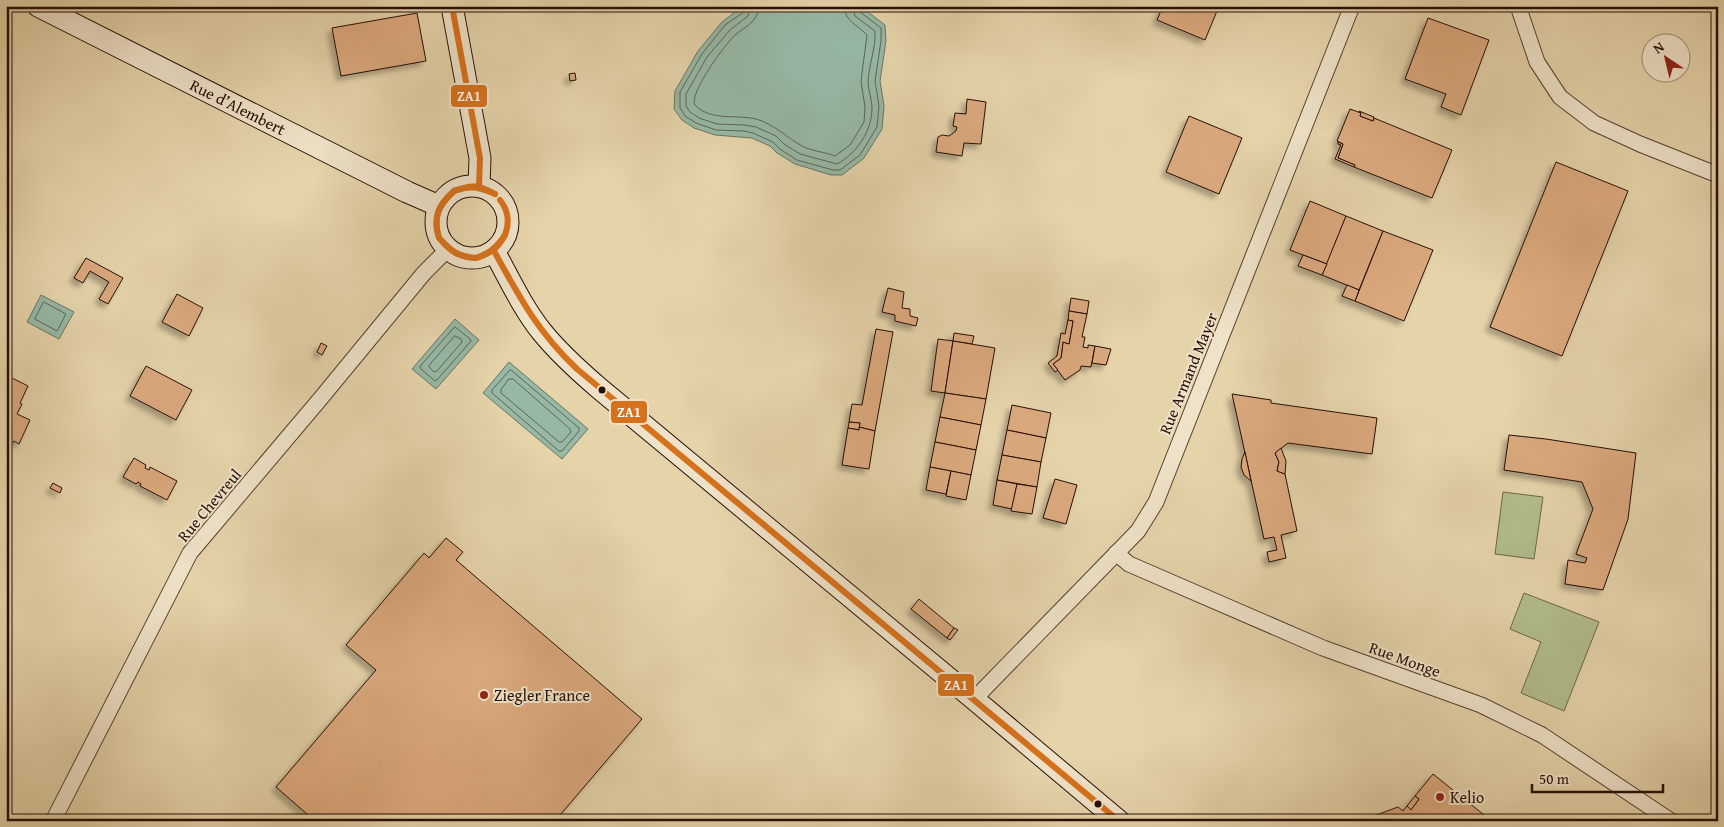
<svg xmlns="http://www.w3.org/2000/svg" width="1724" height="827" viewBox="0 0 1724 827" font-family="'Gentium Book Plus',serif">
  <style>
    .green { fill: #b1bd8b; stroke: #6c6648 }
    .water { fill: #96b8a5; stroke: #6a7465 }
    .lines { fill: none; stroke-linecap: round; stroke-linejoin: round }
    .shore { stroke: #5e6356; stroke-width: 1 }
    .building { fill: #daa87d; stroke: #270e06; filter: url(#shadow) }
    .street-casing { stroke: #563f2f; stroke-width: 17 }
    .secondary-casing { stroke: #270e06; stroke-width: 23 }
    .street { stroke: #eee2c8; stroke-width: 15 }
    .secondary { stroke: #eee2c8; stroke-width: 21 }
    .bus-1-casing { stroke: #eee2c8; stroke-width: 10 }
    .bus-1 { stroke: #d6711c; stroke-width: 6 }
    .bus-dot { fill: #270e06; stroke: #eee2c8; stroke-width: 2 }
    .poi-dot { fill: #8f2418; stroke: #eee2c8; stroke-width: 2 }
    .labels { text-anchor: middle; stroke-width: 4; stroke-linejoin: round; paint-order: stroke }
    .street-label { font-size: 16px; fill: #270e06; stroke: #eee2c8 }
    .poi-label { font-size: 16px; fill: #270e06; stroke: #eee2c8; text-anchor: start }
    .line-badge { stroke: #eee2c8; stroke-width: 2 }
    .badge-label { font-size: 14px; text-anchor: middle; font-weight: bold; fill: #fff }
  </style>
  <defs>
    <filter id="shadow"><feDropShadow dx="-4.5" dy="4.5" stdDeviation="2.5" flood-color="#0004"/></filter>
  </defs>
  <rect width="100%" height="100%" fill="#e5d3aa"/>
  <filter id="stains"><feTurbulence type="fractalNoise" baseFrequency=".004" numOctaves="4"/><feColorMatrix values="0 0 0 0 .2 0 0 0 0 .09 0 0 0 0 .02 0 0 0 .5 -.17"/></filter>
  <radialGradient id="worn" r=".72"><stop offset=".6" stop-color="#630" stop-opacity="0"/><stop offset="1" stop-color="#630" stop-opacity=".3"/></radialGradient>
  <g class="green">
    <polygon points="1503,492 1543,497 1534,559 1495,554"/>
    <polygon points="1524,593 1599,622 1564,711 1521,693 1541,642 1510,629"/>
  </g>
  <g class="water">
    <polygon points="743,6 860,6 885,25 886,41 880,81 884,106 882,129 864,158 842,175 831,175 795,164 777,153 770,146 752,138 715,135 694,128 682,120 674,109 675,91 698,51 722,22"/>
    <polygon points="41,295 74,312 59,339 27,322"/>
    <polygon points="455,319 479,340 436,389 412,369"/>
    <polygon points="509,362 588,429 562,459 483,393"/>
  </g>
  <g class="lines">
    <g class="shore">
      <polyline points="745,6 744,12 725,25 702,54 680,92 680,108 685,116 696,123 716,130 744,131 753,133 773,142 780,149 797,160 833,170 840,170 860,155 877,127 879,106 875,81 881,41 881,28 860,12 858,6"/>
      <path d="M751,6L748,16L730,30L707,57L686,94V106L690,112L699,118L717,124L744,125L756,127L776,136L784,144L800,154L837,164C857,153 872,131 872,108C872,99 868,90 868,81C869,64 876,48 875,31L855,16L852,6"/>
      <path d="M759,6C758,22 746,26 735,35C723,47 693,88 694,104C710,122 736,114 756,119C774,124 786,137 802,146C811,151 825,152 835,156L850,145L864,122L865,107L861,81L867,35C858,25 845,22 844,6"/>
      <polygon points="44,302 66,314 57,331 35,319"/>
      <polygon points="455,327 470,339 471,341 437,380 435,381 421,369 420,367"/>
      <polygon points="455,336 461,339 462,342 437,371 434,372 430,368 429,366"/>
      <polygon points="511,370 579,428 579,431 562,451 559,451 492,393 492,390 509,371"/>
      <polygon points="509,379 513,379 570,429 571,432 562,442 559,442 501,393 501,390"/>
    </g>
  </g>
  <g class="building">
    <polygon points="1163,6 1219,6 1205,40 1157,20"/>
    <polygon points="417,13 426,61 341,76 332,28"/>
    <polygon points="1428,18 1489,40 1461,115 1441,107 1446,94 1405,79"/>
    <polygon points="575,73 576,80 570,81 569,74"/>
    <polygon points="967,99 986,102 981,144 964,143 962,156 936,152 938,137 942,135 949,136 956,131 957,127 953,126 955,113 966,114"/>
    <polygon points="1350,109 1361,113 1360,116 1373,121 1374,118 1452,150 1432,198 1354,167 1355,165 1338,158 1343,144 1337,141"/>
    <polygon points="1359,111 1374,117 1373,121 1360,116 1361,113"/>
    <polygon points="1189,116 1242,138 1219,194 1166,172"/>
    <polygon points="1338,142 1343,144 1338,158 1355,165 1354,167 1335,159 1341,145 1338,144"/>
    <polygon points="1556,162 1628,191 1562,356 1490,327"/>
    <polygon points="1310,201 1346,216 1327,264 1290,250"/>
    <polygon points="1346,216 1383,231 1359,290 1322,275"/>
    <polygon points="1383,231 1433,250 1404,321 1355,301"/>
    <polygon points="1303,255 1327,264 1322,275 1298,266"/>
    <polygon points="86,258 123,278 108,304 99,299 109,282 90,271 83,283 74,278"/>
    <polygon points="1347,285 1359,290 1355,301 1342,296"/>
    <polygon points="888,288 904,292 902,308 910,309 910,316 918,318 916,326 895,321 895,315 882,312"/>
    <polygon points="177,294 203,308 189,336 162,322"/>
    <polygon points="1071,298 1089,301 1087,314 1069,311"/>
    <polygon points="1069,311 1087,314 1082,337 1085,337 1083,347 1088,348 1088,345 1095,346 1091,367 1081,366 1080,370 1065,380 1053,364 1061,358 1063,342 1069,344 1073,321 1068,320"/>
    <polygon points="1068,320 1073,321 1069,344 1063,342 1061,358 1053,364 1058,370 1055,372 1048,363 1057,356 1061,333 1065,334"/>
    <polygon points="876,329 893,332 875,431 859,427 860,423 849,422 852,404 862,405"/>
    <polygon points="954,333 974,336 972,344 953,341"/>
    <polygon points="938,339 953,341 945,393 931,391"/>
    <polygon points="953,341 995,348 986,399 945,393"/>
    <polygon points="321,343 327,346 322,355 317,352"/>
    <polygon points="1095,346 1111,349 1106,365 1092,363"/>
    <polygon points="146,366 192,390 176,420 130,396"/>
    <polygon points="6,375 28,386 20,403 22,404 17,414 30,420 19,444 14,441 12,444 6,442"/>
    <polygon points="945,393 986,399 981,425 940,417"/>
    <polygon points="1232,394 1271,400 1271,403 1377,418 1372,454 1288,443 1275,453 1279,462 1277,471 1285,474 1297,531 1281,535 1286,558 1269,562 1267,552 1277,550 1274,537 1264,539"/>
    <polygon points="1012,405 1051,413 1046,438 1007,430"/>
    <polygon points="940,417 981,425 976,450 935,442"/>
    <polygon points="849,422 860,423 859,430 848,428"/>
    <polygon points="859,427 875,431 869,469 842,465 848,428 859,430"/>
    <polygon points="1007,430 1046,438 1041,462 1002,455"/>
    <polygon points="1509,435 1546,439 1636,453 1628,519 1603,590 1565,584 1568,560 1585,563 1587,558 1576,554 1593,509 1582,482 1504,470"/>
    <polygon points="935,442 976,450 971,475 930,467"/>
    <polygon points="1281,448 1286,461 1285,474 1277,471 1279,462 1275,453"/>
    <polygon points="1245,452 1251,481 1244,475 1241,467 1242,459"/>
    <polygon points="1002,455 1041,462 1037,487 997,480"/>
    <polygon points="134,458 146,465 145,468 149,470 150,467 177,481 167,500 140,486 141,484 138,482 136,484 123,477"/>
    <polygon points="930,467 951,471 946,494 926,490"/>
    <polygon points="951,471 971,475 966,500 946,496"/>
    <polygon points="1055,479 1077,485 1066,524 1043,518"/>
    <polygon points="997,480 1017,484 1012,509 993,505"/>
    <polygon points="53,483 62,488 60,493 50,488"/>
    <polygon points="1017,484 1037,487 1032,514 1011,511"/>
    <polygon points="446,538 463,552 456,560 642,719 555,821 315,821 276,787 376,670 346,645 424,553 429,558"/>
    <polygon points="919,599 954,628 947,638 911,609"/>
    <polygon points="954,628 958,630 950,640 947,638"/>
    <polygon points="1433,774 1489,819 1488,821 1370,821 1371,817 1398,807 1403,811 1407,806 1411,810 1419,799 1415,796"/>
    <polygon points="1415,796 1419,799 1411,810 1407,806"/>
    <polygon points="1322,816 1353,821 1321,821"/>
  </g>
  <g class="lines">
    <defs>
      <g id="street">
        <polyline points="1518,6 1537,62 1560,97 1594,123 1640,144 1718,175"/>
        <polyline points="1116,553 1129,564 1323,648 1481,705 1542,735 1671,821"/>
        <polyline points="975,700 983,690 1138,531 1156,502 1352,6"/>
        <polyline points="53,821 190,553 321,398 424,273 448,249"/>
      </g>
      <g id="secondary">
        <path id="s1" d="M38,6L407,192L439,206"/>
        <polyline points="452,6 480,158 479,186"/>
        <circle cx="472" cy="222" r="36"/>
        <path d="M494,251C509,278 522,307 542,332C559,353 579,371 600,389L975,700L1119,821"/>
      </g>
    </defs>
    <use href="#street" class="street-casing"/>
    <use href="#secondary" class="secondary-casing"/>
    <use href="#street" class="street"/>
    <use href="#secondary" class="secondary"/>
    <defs>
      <g id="bus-1">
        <polyline points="452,6 480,158 479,186"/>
        <path d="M454,191C472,184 479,185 495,194"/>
        <path d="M454,191C471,185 479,187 495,194"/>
        <path d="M500,200C508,210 510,222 505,235"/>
        <path d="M439,238C432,218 439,204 454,191"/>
        <path d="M439,238C433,216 438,206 454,191"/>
        <path d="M441,240C452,252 460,257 476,258"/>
        <path d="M441,240C451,253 461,257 476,258"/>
        <path d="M494,251C520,298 537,331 577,369L1119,821"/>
        <path d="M476,258C490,254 498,248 505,235"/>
        <path d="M476,258C490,253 497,247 505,235"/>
      </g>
    </defs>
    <use href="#bus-1" class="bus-1-casing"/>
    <use href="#bus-1" class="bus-1"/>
  </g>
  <g class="bus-dot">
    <circle cx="602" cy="390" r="4.5"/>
    <circle cx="1098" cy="804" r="4.5"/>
  </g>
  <g class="poi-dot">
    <circle cx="484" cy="695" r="5"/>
    <circle cx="1440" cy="797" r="5"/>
  </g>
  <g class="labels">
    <g class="street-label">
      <text dy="6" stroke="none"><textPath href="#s1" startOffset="224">Rue d’Alembert</textPath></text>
      <text transform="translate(1188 373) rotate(-68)" y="6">Rue Armand Mayer</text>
      <text transform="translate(209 505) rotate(-50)" y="6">Rue Chevreul</text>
      <text transform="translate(1405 659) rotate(20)" y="6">Rue Monge</text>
    </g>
    <g class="poi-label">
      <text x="494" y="701">Ziegler France</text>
      <text x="1450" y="803">Kelio</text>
    </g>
  </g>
  <g class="line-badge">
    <rect x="450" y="84" width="38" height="24" rx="5" fill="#d6711c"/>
    <rect x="610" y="400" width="38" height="24" rx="5" fill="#d6711c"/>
    <rect x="937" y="673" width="38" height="24" rx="5" fill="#d6711c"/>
  </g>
  <g class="badge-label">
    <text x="469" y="101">ZA1</text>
    <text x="629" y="417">ZA1</text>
    <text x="956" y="690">ZA1</text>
  </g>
  <rect width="1724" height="827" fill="none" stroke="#e5d3aa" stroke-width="25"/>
  <rect x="8" y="8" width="1709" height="812" fill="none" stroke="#270e06" stroke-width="2.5"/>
  <rect x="12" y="12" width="1699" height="802" fill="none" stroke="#270e06"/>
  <g transform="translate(1666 58) rotate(325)"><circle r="24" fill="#eee2c8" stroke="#9e8d7a"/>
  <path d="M0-4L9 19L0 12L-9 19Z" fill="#8f2418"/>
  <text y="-8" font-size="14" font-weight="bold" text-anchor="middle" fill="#270e06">N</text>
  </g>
  <path d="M1532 784v8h131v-8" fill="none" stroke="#270e06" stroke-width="2.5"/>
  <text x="1539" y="784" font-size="15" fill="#270e06" stroke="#eee2c8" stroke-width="4" paint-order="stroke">50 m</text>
  <rect width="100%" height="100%" filter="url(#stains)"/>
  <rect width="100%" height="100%" fill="url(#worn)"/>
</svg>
